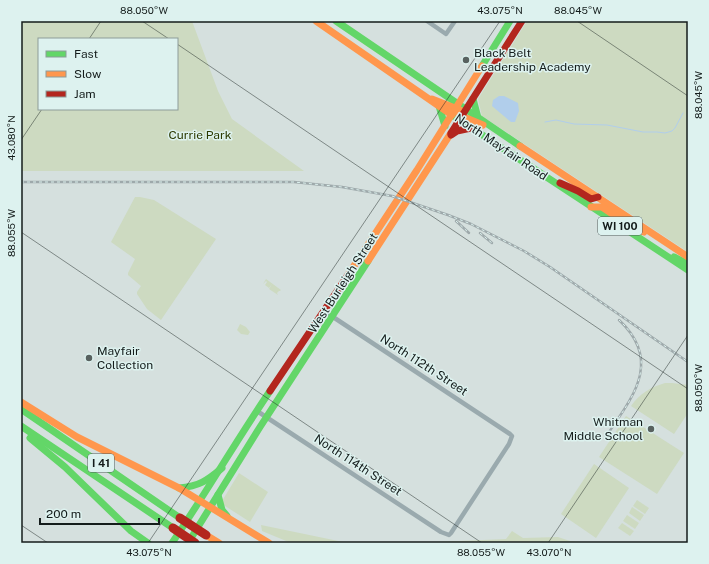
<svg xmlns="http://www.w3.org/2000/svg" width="709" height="564" viewBox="0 0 709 564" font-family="'Public Sans',sans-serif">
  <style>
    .green { fill: #cddac1; fill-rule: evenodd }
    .water { fill: #b1ceeb }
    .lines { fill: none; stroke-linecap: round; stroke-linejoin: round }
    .stream { stroke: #b1ceeb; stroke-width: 1 }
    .street { stroke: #9aaaae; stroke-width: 4.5 }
    .fast { stroke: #63d668; stroke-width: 7 }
    .slow { stroke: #ff974d; stroke-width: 7 }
    .jam { stroke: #b3261e; stroke-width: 7 }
    .rail-casing { stroke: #9ea9ab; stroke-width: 2.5 }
    .rail { stroke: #ddf2ef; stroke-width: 1; stroke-dasharray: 3; stroke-linecap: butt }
    .jam-bridge { stroke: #b3261e; stroke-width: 9 }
    .ticks { fill: none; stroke: #141c1b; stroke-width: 1; stroke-opacity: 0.45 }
    .poi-dot { fill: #58615f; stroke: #ddf2ef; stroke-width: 1.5 }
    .labels { text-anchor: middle; stroke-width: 3; stroke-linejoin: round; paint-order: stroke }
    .shield { fill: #ddf2ef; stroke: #505c5b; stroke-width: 1 }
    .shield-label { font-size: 11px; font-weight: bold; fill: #141c1b }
    .poi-label { font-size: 12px; fill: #141c1b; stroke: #ddf2ef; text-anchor: start }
    .park-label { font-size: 12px; fill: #2c3a00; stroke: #ddf2ef }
    .street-label { font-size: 12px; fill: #141c1b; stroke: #ddf2ef }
    .neatline { fill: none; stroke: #141c1b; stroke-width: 1.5 }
    .ticks-label { font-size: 10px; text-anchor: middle; fill: #141c1b }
  </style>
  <rect width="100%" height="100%" fill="#d5e0de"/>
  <g class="green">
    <path d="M21,21H192L218,91L232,119L304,171H21ZM39,39H177V109H39Z"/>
    <polygon points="527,21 688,21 688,252 482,116 478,99"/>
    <polygon points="135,197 140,197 154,200 216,239 161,320 147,309 137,294 137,292 141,286 128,275 128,273 135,259 111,242"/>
    <polygon points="266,279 281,290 280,291 279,291 277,293 278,295 269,289 272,284 269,288 265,285 267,282 266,281 263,284"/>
    <polygon points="240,324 246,327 250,332 248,335 241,334 237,330"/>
    <path d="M665,383H672L688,385V413L674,434L631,406C639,394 651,387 665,383Z"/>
    <polygon points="626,416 684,453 657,494 599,457"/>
    <polygon points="594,464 629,488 596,538 561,514"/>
    <polygon points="239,473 268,492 250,522 222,504 222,501"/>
    <polygon points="637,500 649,508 645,514 633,506"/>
    <polygon points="632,507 644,515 640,521 629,513"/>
    <polygon points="627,515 639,523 635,529 623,521"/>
    <polygon points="622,523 634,531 630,536 618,528"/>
    <polygon points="261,525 348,543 291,543 262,531"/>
    <polygon points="512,531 523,538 558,537 570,541 589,543 411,543 506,539"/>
  </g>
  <polygon class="water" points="499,96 504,96 518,103 519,111 515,122 511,122 492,106 493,100"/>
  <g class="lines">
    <polyline class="stream" points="545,122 556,120 574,124 607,125 643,132 657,132 665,133 672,131 675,128 683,113"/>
    <g class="street">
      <polyline points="427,21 446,34 455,21"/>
      <polyline points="257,411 441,532 449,535 451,533 509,444 512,436 510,434 324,311"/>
    </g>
    <g class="fast">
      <polyline points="336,21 520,146"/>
      <polyline points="482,66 510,21"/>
      <polyline points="473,99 478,118"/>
      <polyline points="439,106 445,126"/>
      <polyline points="452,115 688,270"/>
      <polyline points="674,257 688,264"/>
      <polyline points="21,409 180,518"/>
      <polyline points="21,426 173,528"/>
      <polyline points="30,438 65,467 131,531 148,543"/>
      <path d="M179,488C199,486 207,481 222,468"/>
      <polyline points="218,495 222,510 227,516"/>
      <path d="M172,543C206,493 236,441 270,391"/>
      <polyline points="188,543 260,427 368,261"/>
    </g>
    <g class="slow">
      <polyline points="316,21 452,115"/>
      <polyline points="432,99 460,110"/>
      <polyline points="459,115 483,125"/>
      <polyline points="520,146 688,257"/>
      <polyline points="591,207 602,207 632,227 644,232"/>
      <polyline points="368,261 451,133"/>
      <polyline points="348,275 417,170 482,66"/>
      <polyline points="21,402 77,437 179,488 269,543"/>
      <polyline points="206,535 219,543"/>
    </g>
    <g class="jam">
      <polyline points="451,133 522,21"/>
      <polyline points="451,135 457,131 471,128"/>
      <polyline points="560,183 578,191 591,199 598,197"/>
      <polyline points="270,391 348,275"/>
    </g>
    <defs>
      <g id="rail">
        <polyline points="21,182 294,182 342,187 392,196 448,215 471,224 524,251 550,267 688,362"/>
        <polyline points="456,221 469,233"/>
        <polyline points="480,233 492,243"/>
        <path d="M605,438C631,399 664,362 619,320"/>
      </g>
    </defs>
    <use href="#rail" class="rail-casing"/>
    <use href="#rail" class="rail"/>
    <g class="jam-bridge">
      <polyline points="180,518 206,535"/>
      <polyline points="173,528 195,543"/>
    </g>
  </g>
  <path class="ticks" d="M142,21L169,39M577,21L688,96M89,39L101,21M177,44L688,389M21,140L42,109M21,232L482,543M21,525L48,543M148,543L500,21M548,543L688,335"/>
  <g class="poi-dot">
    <circle cx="466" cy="60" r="4"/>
    <circle cx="89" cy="358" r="4"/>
    <circle cx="651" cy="429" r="4"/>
  </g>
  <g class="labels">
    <g class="shield">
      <rect x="598" y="217" width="44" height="18" rx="3"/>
      <rect x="88" y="454" width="26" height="18" rx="3"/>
    </g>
    <g class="shield-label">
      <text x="620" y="230">WI 100</text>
      <text x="101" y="467">I 41</text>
    </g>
    <g class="poi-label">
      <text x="474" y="57">Black Belt<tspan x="474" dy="14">Leadership Academy</tspan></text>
      <text x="97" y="355">Mayfair<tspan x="97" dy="14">Collection</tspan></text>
      <text x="643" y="426" text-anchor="end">Whitman<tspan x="643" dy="14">Middle School</tspan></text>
    </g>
    <g class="park-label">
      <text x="200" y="139">Currie Park</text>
    </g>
    <g class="street-label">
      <text transform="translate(501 147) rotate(34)" y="4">North Mayfair Road</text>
      <text transform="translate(343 283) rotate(-57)" y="4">West Burleigh Street</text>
      <text transform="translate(424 365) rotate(33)" y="4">North 112th Street</text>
      <text transform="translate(358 465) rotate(33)" y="4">North 114th Street</text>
    </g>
  </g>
  <rect width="709" height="564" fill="none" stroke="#ddf2ef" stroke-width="44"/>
  <rect x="38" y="38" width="140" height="72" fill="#ddf2ef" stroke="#8d9c9a"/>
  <rect x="46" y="51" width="20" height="6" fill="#63d668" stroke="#8d9c9a"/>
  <text x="74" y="58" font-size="12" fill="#141c1b">Fast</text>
  <rect x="46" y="71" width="20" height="6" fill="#ff974d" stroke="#8d9c9a"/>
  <text x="74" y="78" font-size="12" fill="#141c1b">Slow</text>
  <rect x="46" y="91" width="20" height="6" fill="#b3261e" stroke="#8d9c9a"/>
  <text x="74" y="98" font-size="12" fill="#141c1b">Jam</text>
  <path d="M40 518v6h119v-6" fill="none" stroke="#141c1b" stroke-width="2"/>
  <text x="46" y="518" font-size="12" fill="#141c1b" stroke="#ddf2ef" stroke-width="3" paint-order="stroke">200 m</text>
  <rect x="22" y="22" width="665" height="520" class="neatline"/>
  <g class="ticks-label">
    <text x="144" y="14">88.050°W</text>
    <text x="500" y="14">43.075°N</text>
    <text x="578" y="14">88.045°W</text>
    <text transform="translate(698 95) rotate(-90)" y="4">88.045°W</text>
    <text transform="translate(11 138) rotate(-90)" y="4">43.080°N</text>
    <text transform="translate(11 233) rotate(-90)" y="4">88.055°W</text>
    <text transform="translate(698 388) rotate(-90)" y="4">88.050°W</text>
    <text x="149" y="556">43.075°N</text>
    <text x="481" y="556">88.055°W</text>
    <text x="549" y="556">43.070°N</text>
  </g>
</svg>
